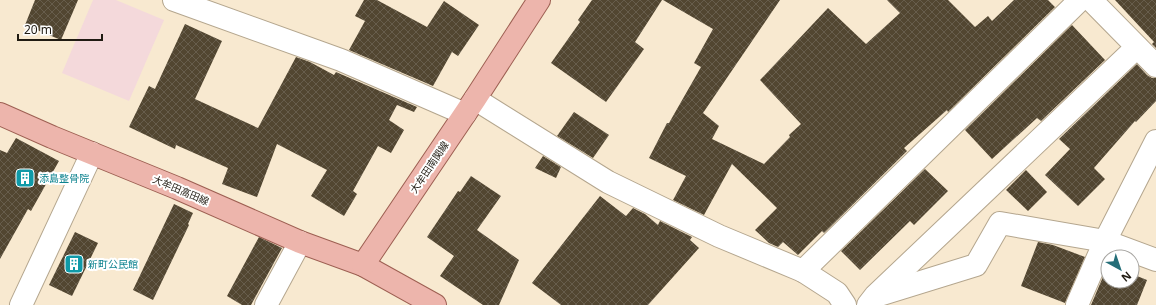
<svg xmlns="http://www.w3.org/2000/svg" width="1156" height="305" viewBox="0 0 1156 305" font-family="'Noto Sans','Noto Sans JP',sans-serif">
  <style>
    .medical { fill: #f4d9db }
    .building { fill: url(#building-cross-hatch) }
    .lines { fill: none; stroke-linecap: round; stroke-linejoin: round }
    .street-casing { stroke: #b4a68e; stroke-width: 24 }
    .primary-casing { stroke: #9d5f52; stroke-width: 24 }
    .street { stroke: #fff; stroke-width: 22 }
    .primary { stroke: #edb5ac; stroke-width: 22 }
    .labels { text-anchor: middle; stroke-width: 4; stroke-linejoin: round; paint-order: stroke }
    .street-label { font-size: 10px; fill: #201b12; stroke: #fff }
    .culture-label { font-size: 10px; fill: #0d838f; stroke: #fff; text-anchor: start }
  </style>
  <defs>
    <pattern id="building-cross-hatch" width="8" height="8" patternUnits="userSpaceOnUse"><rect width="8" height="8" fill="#524631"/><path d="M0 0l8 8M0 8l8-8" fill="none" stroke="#675d4c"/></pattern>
  </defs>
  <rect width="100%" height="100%" fill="#f8e9d0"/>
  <polygon class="medical" points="93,0 116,0 164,20 129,101 62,73"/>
  <g class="building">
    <polygon points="35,0 78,0 61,40 25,25"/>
    <polygon points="364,0 377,0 427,27 444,1 479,25 458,56 452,52 433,86 349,50 365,21 355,16"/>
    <polygon points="592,0 662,0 635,42 644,49 606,102 551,63 580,22 578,20"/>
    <polygon points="663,0 780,0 703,113 719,126 712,139 764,164 790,137 789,135 801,124 760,80 828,8 866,44 900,13 887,0 948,0 975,27 988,16 992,21 1014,0 1048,0 1055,7 948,112 947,110 904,148 907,151 824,233 822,231 798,255 783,242 778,247 769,243 755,230 777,208 732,164 704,215 673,200 686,176 649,158 667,123 669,123 701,67 694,63 713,29"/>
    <polygon points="1115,0 1156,0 1156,48 1152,44 1154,42"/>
    <polygon points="185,24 222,41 195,99 258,128 296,57 310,62 334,75 336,72 417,107 414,112 397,105 389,120 404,130 391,153 378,146 353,191 357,194 344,216 311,196 327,170 277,144 257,197 222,184 228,168 176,145 175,149 129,127 149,86 155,89"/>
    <polygon points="1072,25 1105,60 1041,121 1037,118 992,159 965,130"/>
    <polygon points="1137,64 1147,75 1152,78 1156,78 1156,101 1136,122 1135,121 1094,168 1105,179 1078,206 1045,175 1070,149 1059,139"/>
    <polygon points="574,112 609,135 593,158 557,136"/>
    <polygon points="16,138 59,161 31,211 28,209 0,259 0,150 7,153"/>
    <polygon points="543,156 561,167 556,178 535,168"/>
    <polygon points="925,169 948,191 914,225 910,221 860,270 841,251"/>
    <polygon points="1026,170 1047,192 1028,211 1006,190"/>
    <polygon points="471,176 501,196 477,230 519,260 499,305 483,305 440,276 454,256 427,237 458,191 460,192"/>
    <polygon points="600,196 626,216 633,208 645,214 658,225 660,221 692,237 690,240 699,248 648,305 561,305 532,283"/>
    <polygon points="174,204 193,213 188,224 189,225 153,300 133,290"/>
    <polygon points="75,232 98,243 72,296 49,285"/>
    <polygon points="259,237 282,248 251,305 242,305 227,296"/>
    <polygon points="1038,242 1053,245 1085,257 1065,303 1021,286"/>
    <polygon points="1108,265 1108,281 1132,281 1132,274 1147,280 1137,305 1091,305"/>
  </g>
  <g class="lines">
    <defs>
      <g id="street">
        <polyline points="174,0 341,60 465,114"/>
        <polyline points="1091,0 1156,66"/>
        <polyline points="475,99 608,182 719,236 803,271 837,293 845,305"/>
        <polyline points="803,271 1080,0"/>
        <polyline points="879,295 976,265 1000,223 1105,241 1156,260"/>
        <polyline points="21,305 92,153"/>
        <polyline points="266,305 300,242"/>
        <polyline points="868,305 875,296 1137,47"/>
        <polyline points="1077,305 1105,241 1156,141"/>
      </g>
      <g id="primary">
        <polyline points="0,114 52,137 177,188 300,242 363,265 435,305"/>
        <polyline points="363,265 475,99 539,0"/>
      </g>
    </defs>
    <use href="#street" class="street-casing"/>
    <use href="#primary" class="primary-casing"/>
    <use href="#street" class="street"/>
    <use href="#primary" class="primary"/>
  </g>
  <defs>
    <symbol id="building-square" viewBox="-11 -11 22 22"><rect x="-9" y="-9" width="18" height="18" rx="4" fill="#0f9aa8" stroke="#fff"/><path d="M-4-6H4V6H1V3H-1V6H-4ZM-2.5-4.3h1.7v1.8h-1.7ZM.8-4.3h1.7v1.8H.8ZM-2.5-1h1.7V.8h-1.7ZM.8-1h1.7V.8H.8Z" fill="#fff"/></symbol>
  </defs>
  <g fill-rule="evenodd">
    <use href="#building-square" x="14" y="167" width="22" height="22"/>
    <use href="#building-square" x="63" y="253" width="22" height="22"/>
  </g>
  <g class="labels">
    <g class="street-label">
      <text transform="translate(429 167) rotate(-56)" y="4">大牟田南関線</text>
      <text transform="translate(181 190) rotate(23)" y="4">大牟田高田線</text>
    </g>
    <g class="culture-label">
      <text x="39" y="182">添島整骨院</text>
      <text x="88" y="268">新町公民館</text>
    </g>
  </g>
  <g transform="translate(1120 269) rotate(140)"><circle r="19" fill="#ffffff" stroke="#a6a4a0"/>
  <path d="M0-3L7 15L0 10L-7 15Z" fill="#246e78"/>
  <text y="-6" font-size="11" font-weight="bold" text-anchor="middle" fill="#201b12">N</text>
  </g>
  <path d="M18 34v6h84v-6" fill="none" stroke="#201b12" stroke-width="2"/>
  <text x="24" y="34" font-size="12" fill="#201b12" stroke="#ffffff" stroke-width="3" paint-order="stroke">20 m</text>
</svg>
